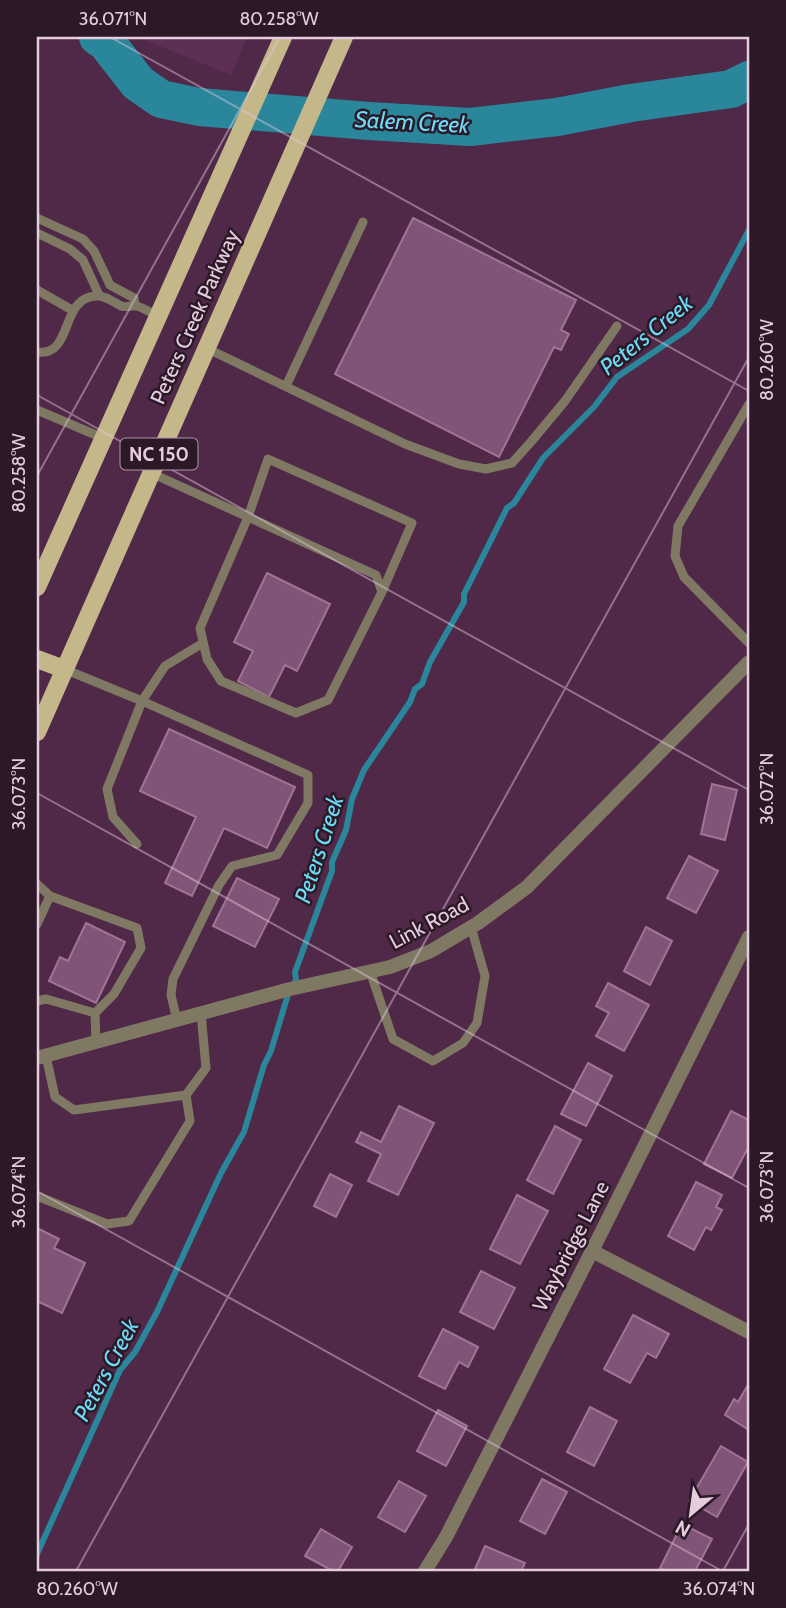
<svg xmlns="http://www.w3.org/2000/svg" width="786" height="1608" viewBox="0 0 786 1608" font-family="Cabin,sans-serif">
  <style>
    .built { fill: #5d2f54 }
    .lines { fill: none; stroke-linecap: round; stroke-linejoin: round }
    .stream { stroke: #2a879b; stroke-width: 6 }
    .river { stroke: #2a879b; stroke-width: 38 }
    .building { fill: #805476; stroke: #a17496; stroke-width: 2 }
    .lane { stroke: #7f7963; stroke-width: 9 }
    .street { stroke: #7f7963; stroke-width: 14 }
    .primary { stroke: #c4b88a; stroke-width: 18 }
    .ticks { fill: none; stroke: #e5ccdf; stroke-width: 2; stroke-opacity: 0.45 }
    .labels { text-anchor: middle; stroke-width: 5; stroke-linejoin: round; paint-order: stroke }
    .shield { fill: #2b1927; stroke: #ad96a8; stroke-width: 2 }
    .shield-label { font-size: 19px; font-weight: bold; fill: #e5ccdf }
    .street-label { font-size: 21px; fill: #e5ccdf; stroke: #2b1927 }
    .water-label { font-size: 23px; font-style: italic; fill: #6ddbf5; stroke: #2b1927 }
    .neatline { fill: none; stroke: #e5ccdf; stroke-width: 2.5 }
    .ticks-label { font-size: 18px; text-anchor: middle; fill: #e5ccdf }
  </style>
  <rect width="100%" height="100%" fill="#502848"/>
  <polygon class="built" points="137,37 247,37 231,75"/>
  <g class="lines">
    <polyline class="stream" points="37,1554 120,1370 135,1352 157,1312 221,1173 244,1132 264,1065 271,1051 289,991 296,980 295,972 332,871 332,862 346,830 352,799 364,770 410,702 415,689 422,684 430,662 464,602 464,594 507,508 514,503 543,458 594,407 617,377 688,329 709,305 749,230"/>
    <polyline class="river" points="98,37 106,42 138,83 161,99 199,107 369,121 470,127 557,117 631,103 731,89 749,80"/>
  </g>
  <g class="building">
    <polygon points="413,218 576,300 561,330 569,334 561,350 554,347 499,457 335,374"/>
    <polygon points="267,573 330,604 297,671 285,665 269,697 238,681 253,651 234,642"/>
    <polygon points="169,729 295,787 267,848 224,828 192,896 165,883 196,817 140,791"/>
    <polygon points="712,784 737,790 725,840 701,834"/>
    <polygon points="689,856 718,871 696,913 667,898"/>
    <polygon points="237,878 279,899 255,947 213,926"/>
    <polygon points="86,923 125,942 96,1003 49,981 60,957 68,961"/>
    <polygon points="646,927 672,941 650,985 624,971"/>
    <polygon points="608,983 649,1005 624,1051 596,1036 609,1013 596,1006"/>
    <polygon points="588,1063 612,1076 586,1126 561,1114"/>
    <polygon points="399,1106 434,1123 398,1195 368,1181 381,1154 356,1142 361,1132 381,1142"/>
    <polygon points="731,1111 749,1120 749,1146 732,1178 704,1164"/>
    <polygon points="555,1126 581,1140 553,1194 527,1180"/>
    <polygon points="330,1174 352,1185 336,1217 314,1206"/>
    <polygon points="696,1182 722,1195 716,1207 722,1210 711,1230 706,1227 694,1250 668,1236"/>
    <polygon points="517,1195 548,1211 520,1264 490,1249"/>
    <polygon points="37,1228 59,1239 54,1248 85,1263 62,1313 37,1301"/>
    <polygon points="481,1271 515,1288 494,1329 460,1312"/>
    <polygon points="633,1315 669,1334 656,1358 647,1353 630,1383 604,1369"/>
    <polygon points="443,1329 478,1347 468,1367 459,1362 445,1389 419,1376"/>
    <polygon points="749,1383 749,1430 725,1415 734,1399 738,1402"/>
    <polygon points="590,1407 617,1421 594,1466 567,1452"/>
    <polygon points="438,1410 467,1426 446,1466 417,1451"/>
    <polygon points="721,1446 748,1462 717,1517 689,1501"/>
    <polygon points="542,1479 567,1492 545,1534 520,1521"/>
    <polygon points="399,1481 426,1496 405,1532 378,1517"/>
    <polygon points="682,1524 712,1539 695,1571 666,1571 660,1568"/>
    <polygon points="321,1529 352,1547 338,1571 333,1571 305,1556"/>
    <polygon points="485,1546 525,1563 521,1571 480,1571 475,1569"/>
  </g>
  <g class="lines">
    <g class="lane">
      <polyline points="37,218 83,239 94,251 110,285 134,298 135,305"/>
      <polyline points="37,233 70,249 83,260 99,295"/>
      <polyline points="37,290 72,310"/>
      <polyline points="206,348 405,444 459,464 486,469 512,463 530,443 565,401 617,326"/>
      <path d="M37,352C74,357 59,298 96,296C105,295 113,302 121,306C127,308 132,305 137,306C144,308 151,313 158,316"/>
      <polyline points="286,386 363,222"/>
      <polyline points="749,404 678,526 675,556 684,577 749,643"/>
      <polyline points="37,410 103,438"/>
      <polyline points="151,473 376,575 382,592 328,700 296,713 221,681 207,659 200,628 248,517 268,459 412,523 382,592"/>
      <polyline points="64,669 142,701 165,666 203,643"/>
      <polyline points="137,844 113,817 107,789 142,701 308,775 308,803 277,855 232,866 219,885 173,979 171,995 177,1020"/>
      <polyline points="37,884 50,896 137,928 141,948 114,994 95,1013"/>
      <polyline points="37,924 50,896"/>
      <polyline points="370,971 393,1039 433,1061 463,1043 477,1023 485,976 471,927"/>
      <polyline points="37,1001 46,999 95,1013 96,1042"/>
      <polyline points="186,1095 206,1068 201,1013"/>
      <polyline points="37,1196 107,1224 129,1221 190,1121 186,1095 74,1110 55,1097 46,1056"/>
    </g>
    <g class="street">
      <polyline points="37,1058 290,989 390,967 431,951 478,923 527,887 749,662"/>
      <polyline points="592,1251 749,1332"/>
      <polyline points="425,1571 446,1537 592,1251 749,937"/>
    </g>
    <g class="primary">
      <polyline points="37,587 283,37"/>
      <polyline points="37,659 64,669"/>
      <polyline points="37,732 344,37"/>
    </g>
  </g>
  <path class="ticks" d="M110,37L749,391M37,395L749,790M37,476L280,37M37,793L749,1188M37,1191L722,1571M76,1571L749,357M723,1571L749,1524"/>
  <g class="labels">
    <rect class="shield" x="120.5" y="438.5" width="77" height="31" rx="5"/>
    <g class="shield-label">
      <text x="159" y="461">NC 150</text>
    </g>
    <g class="street-label">
      <text transform="translate(195 317) rotate(-66)" y="7">Peters Creek Parkway</text>
      <text transform="translate(429 923) rotate(-28)" y="7">Link Road</text>
      <text transform="translate(571 1246) rotate(-63)" y="7">Waybridge Lane</text>
    </g>
    <g class="water-label">
      <text transform="translate(412 122) rotate(3)" y="8">Salem Creek</text>
      <text transform="translate(646 335) rotate(-39)" y="8">Peters Creek</text>
      <text transform="translate(319 849) rotate(-72)" y="8">Peters Creek</text>
      <text transform="translate(106 1370) rotate(-62)" y="8">Peters Creek</text>
    </g>
  </g>
  <rect width="786" height="1608" fill="none" stroke="#2b1927" stroke-width="77"/>
  <g transform="translate(691 1514) rotate(209)" stroke="#2b1927" stroke-width="5" paint-order="stroke">
  <path d="M0-5L12 26L0 18L-12 26Z" fill="#e5ccdf"/>
  <text y="-10" font-size="19" font-weight="bold" text-anchor="middle" fill="#e5ccdf">N</text>
  </g>
  <rect x="38" y="38" width="710" height="1532" class="neatline"/>
  <g class="ticks-label">
    <text x="113" y="25">36.071°N</text>
    <text x="279" y="25">80.258°W</text>
    <text transform="translate(767 360) rotate(-90)" y="6">80.260°W</text>
    <text transform="translate(19 473) rotate(-90)" y="6">80.258°W</text>
    <text transform="translate(767 789) rotate(-90)" y="6">36.072°N</text>
    <text transform="translate(19 794) rotate(-90)" y="6">36.073°N</text>
    <text transform="translate(767 1187) rotate(-90)" y="6">36.073°N</text>
    <text transform="translate(19 1192) rotate(-90)" y="6">36.074°N</text>
    <text x="77" y="1595">80.260°W</text>
    <text x="719" y="1595">36.074°N</text>
  </g>
</svg>
